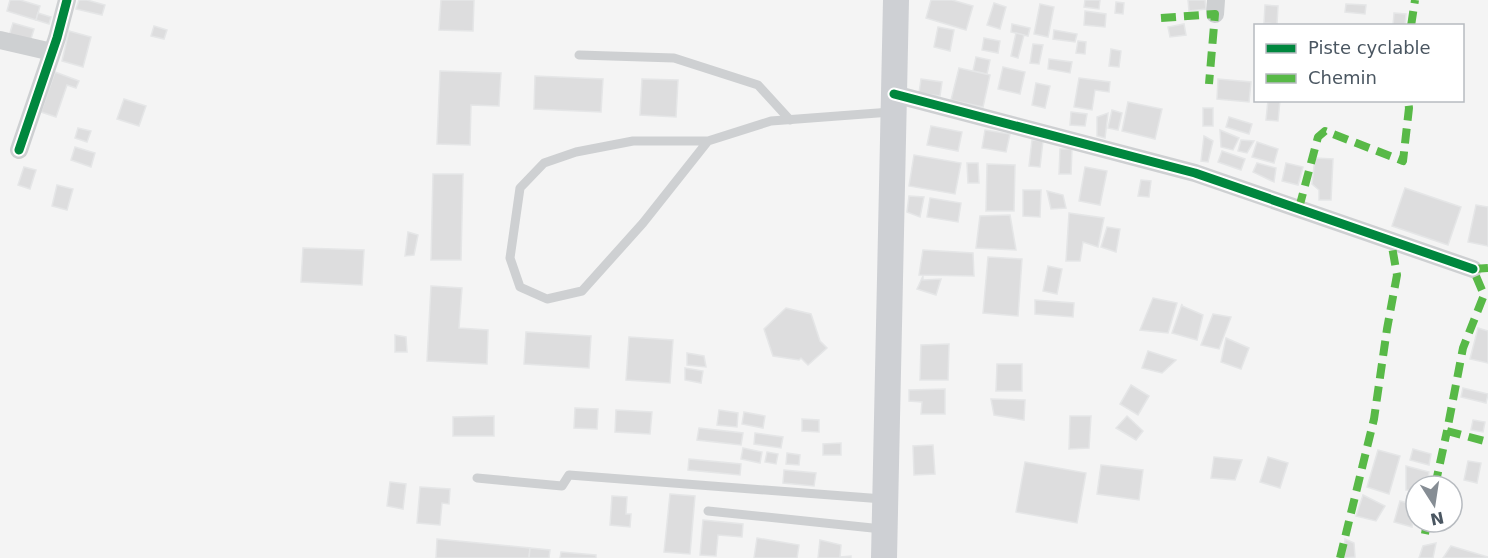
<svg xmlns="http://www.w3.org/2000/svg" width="1488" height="558" viewBox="0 0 1488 558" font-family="'DejaVu Sans',sans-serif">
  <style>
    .building { fill: #ddddde; stroke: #e5e6e7; stroke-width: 1.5 }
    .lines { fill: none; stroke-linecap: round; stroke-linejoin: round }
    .service { stroke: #ced0d2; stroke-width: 9 }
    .minor { stroke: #ced0d2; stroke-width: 18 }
    .secondary { stroke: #ced0d4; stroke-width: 26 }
    .quiet { stroke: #58b947; stroke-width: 8; stroke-dasharray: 15 8; stroke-linecap: butt }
    .cycleway-casing { stroke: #fff; stroke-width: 13 }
    .cycleway { stroke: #00873e; stroke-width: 9 }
  </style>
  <rect width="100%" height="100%" fill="#f4f4f4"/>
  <g class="building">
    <polygon points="10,0 20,0 40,6 36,20 7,11"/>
    <polygon points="79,0 87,0 105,5 102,15 76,9"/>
    <polygon points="441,0 474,0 473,31 439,30"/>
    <polygon points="931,0 952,0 973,6 966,30 926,18"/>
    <polygon points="1085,0 1100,0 1099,9 1084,7"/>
    <polygon points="1188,0 1205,0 1206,9 1189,11"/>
    <polygon points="1116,2 1124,3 1123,14 1115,13"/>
    <polygon points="994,3 1006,7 1000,29 987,25"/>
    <polygon points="1040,4 1054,7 1048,37 1034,34"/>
    <polygon points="1346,4 1366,5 1365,14 1345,12"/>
    <polygon points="1265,5 1278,6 1277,24 1264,23"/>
    <polygon points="1085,11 1106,14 1105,27 1084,25"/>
    <polygon points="38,13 51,17 49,24 36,20"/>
    <polygon points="1394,13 1406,14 1405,26 1393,26"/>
    <polygon points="13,23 34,29 30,42 9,36"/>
    <polygon points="1012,24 1030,28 1028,36 1011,32"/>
    <polygon points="1184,24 1186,35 1170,37 1168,27"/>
    <polygon points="154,26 167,30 164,39 151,36"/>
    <polygon points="938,27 954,30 950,51 934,47"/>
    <polygon points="1054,30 1077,34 1075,42 1053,39"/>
    <polygon points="69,31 91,37 83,67 62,61"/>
    <polygon points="1016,33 1024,35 1018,58 1011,56"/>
    <polygon points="984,38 1000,41 998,53 982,50"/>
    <polygon points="1078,41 1086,42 1085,54 1076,53"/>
    <polygon points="1033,44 1043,45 1039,64 1030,63"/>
    <polygon points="1111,49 1121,51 1119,67 1109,66"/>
    <polygon points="976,57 990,60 987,74 973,71"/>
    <polygon points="1049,59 1072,62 1070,73 1048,69"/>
    <polygon points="1003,67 1025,72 1020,94 998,89"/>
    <polygon points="959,68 990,75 983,107 951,100"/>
    <polygon points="440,71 501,73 499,106 471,105 470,145 437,144"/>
    <polygon points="55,72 79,81 76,88 67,85 56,117 41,112"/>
    <polygon points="535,76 603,79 601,112 534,109"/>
    <polygon points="1079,78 1110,82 1109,92 1095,90 1092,110 1074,107"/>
    <polygon points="642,79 678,80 676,117 640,115"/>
    <polygon points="921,79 942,82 940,96 919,93"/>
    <polygon points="1218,79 1251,82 1249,102 1217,99"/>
    <polygon points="1036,83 1050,86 1045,108 1032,105"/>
    <polygon points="124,99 146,106 139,126 117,119"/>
    <polygon points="1268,100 1280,100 1278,121 1266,120"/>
    <polygon points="1128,102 1162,109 1155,139 1122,131"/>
    <rect x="1203" y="108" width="10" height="18"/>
    <polygon points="1112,110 1122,113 1118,130 1108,128"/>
    <polygon points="1071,112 1087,114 1085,126 1070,125"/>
    <polygon points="1108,113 1105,138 1097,136 1097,117"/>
    <polygon points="1229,117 1252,124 1249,134 1226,127"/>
    <polygon points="931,126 962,132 958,151 927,145"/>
    <polygon points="78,128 91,131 87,142 75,138"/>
    <polygon points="985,130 1010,134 1006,152 982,148"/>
    <polygon points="1220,130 1239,138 1233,150 1221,147"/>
    <polygon points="1204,136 1213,141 1208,162 1201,161"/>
    <polygon points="1032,140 1043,141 1040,167 1029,166"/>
    <polygon points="1241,140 1254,141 1247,153 1238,151"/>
    <polygon points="1257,142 1278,149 1274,163 1252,157"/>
    <polygon points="75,147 95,153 91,167 71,160"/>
    <polygon points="1060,149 1072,149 1071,174 1059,174"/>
    <polygon points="1222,151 1245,159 1241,170 1218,162"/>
    <polygon points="914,155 961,163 955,194 909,186"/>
    <polygon points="1315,158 1333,159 1331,200 1319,200 1319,190 1312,184"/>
    <polygon points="967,163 978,163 979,183 968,183"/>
    <polygon points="1257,163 1276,168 1274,182 1253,172"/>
    <polygon points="1286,163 1303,167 1298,185 1282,181"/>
    <polygon points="987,164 1015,165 1014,211 986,211"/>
    <polygon points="24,167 36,170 30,189 18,185"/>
    <polygon points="1085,167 1107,171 1100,205 1079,201"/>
    <polygon points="433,174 463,174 461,260 431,260"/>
    <polygon points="1141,180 1151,181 1149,197 1138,196"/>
    <polygon points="57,185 73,189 67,210 52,206"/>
    <polygon points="1405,188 1461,207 1448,245 1392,226"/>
    <polygon points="1023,190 1041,190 1040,217 1023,216"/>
    <polygon points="1047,191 1063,195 1066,208 1051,209"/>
    <polygon points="909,196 924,197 920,217 907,212"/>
    <polygon points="930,198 961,203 958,222 927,217"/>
    <polygon points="1476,205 1488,207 1488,246 1468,242"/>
    <polygon points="1069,213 1104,218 1098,247 1083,242 1080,261 1066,261"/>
    <polygon points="1010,215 1016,250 976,248 980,216"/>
    <polygon points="1107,227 1120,229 1116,252 1101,247"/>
    <polygon points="408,232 418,235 414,255 405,256"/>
    <polygon points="303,248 364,250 362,285 301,282"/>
    <polygon points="923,250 973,253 974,276 919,275"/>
    <polygon points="988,257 1022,259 1018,316 983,313"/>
    <polygon points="1048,266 1062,269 1057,294 1043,291"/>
    <polygon points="923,276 923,280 941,279 936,295 917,289"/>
    <polygon points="431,286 462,288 459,328 488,330 487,364 427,361"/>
    <polygon points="1153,298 1177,303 1168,333 1140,330"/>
    <polygon points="1035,300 1074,303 1073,317 1035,314"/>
    <polygon points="1182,304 1182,306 1203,315 1197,340 1172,333"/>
    <polygon points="786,308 811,314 820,341 827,348 808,365 801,358 799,360 773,356 764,329"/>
    <polygon points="1213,314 1231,317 1219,349 1201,345"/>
    <polygon points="1478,328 1488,331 1488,363 1470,359"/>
    <polygon points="526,332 591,336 589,368 524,364"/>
    <polygon points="395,335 406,337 407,352 395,352"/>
    <polygon points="629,337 673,340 670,383 626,380"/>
    <polygon points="1226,338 1249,348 1241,369 1221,362"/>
    <polygon points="949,344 948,380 920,380 921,345"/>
    <polygon points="1148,351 1176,360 1162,373 1142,368"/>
    <polygon points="687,353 704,356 706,367 687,365"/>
    <polygon points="997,364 1022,364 1022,391 996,391"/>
    <polygon points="685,368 703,371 701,383 685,380"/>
    <polygon points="1131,385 1149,396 1138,415 1120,404"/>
    <polygon points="1463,388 1488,394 1486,403 1461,397"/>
    <polygon points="945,389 945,414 921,414 922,402 909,401 909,390"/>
    <polygon points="991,399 1025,400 1024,420 994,415"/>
    <polygon points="575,408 598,409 597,429 574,428"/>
    <polygon points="616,410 652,412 650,434 615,432"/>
    <polygon points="719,410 738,413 737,427 717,425"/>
    <polygon points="744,412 765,416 763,428 742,424"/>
    <polygon points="494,416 494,436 453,436 453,417"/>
    <polygon points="1070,416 1091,416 1089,448 1069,449"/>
    <polygon points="1127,416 1143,431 1136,440 1116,428"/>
    <polygon points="802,419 819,420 819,432 802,431"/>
    <polygon points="1473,420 1485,422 1483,432 1471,430"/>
    <polygon points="699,428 743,433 741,445 697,440"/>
    <polygon points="755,433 783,437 781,448 754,444"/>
    <polygon points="841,443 841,455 823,455 823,444"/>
    <polygon points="933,445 935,474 914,475 913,446"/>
    <polygon points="743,448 762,452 760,463 741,459"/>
    <polygon points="1413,449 1431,454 1429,465 1410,460"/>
    <polygon points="1378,450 1400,456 1389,494 1367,487"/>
    <polygon points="767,452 778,454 776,464 765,462"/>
    <polygon points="787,453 800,455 799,465 786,464"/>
    <polygon points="1214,457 1242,460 1235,480 1211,478"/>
    <polygon points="1268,457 1288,463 1280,488 1260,482"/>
    <polygon points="689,459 741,464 740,475 688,470"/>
    <polygon points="1468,461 1481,463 1477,483 1464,480"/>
    <polygon points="1025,462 1086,473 1077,523 1016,512"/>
    <polygon points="1101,465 1143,470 1139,500 1097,494"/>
    <polygon points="1406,466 1429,472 1427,486 1416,486 1416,491 1406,490"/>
    <polygon points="784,470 816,473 814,486 783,483"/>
    <polygon points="390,482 406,484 403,509 387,506"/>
    <polygon points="420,487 450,489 449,504 442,503 440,525 417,523"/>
    <polygon points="670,494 695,496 690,554 664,552"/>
    <polygon points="1363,495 1385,506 1376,521 1356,516"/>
    <polygon points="612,496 627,497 626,514 631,514 630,527 610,525"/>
    <polygon points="1400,501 1416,505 1412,527 1394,522"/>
    <polygon points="703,520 743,524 742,537 718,535 716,556 700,555"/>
    <polygon points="757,538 799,545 797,558 754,558"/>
    <polygon points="437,539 530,548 529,558 436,558"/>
    <polygon points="1345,539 1354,543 1355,557 1344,558"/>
    <polygon points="820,540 841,545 840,557 851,556 851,558 818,558"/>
    <polygon points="1436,543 1433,558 1419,558 1423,546"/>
    <polygon points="1451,546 1488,557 1488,558 1443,558"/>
    <polygon points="530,548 550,550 549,558 529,558"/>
    <polygon points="561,552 596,555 596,558 560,558"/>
  </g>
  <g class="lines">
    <g class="service">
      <polyline points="579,55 674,58 758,85 790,120"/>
      <polyline points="708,141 633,141 576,152 544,163 520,188 510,258 520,287 547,299 582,291 643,223 708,141 771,121 891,112"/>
      <polyline points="477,478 562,486 569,475 883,499"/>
      <polyline points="708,511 882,529"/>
    </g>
    <g class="minor">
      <polyline points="1215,14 1216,0"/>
      <polyline points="0,40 52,52"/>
      <polyline points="894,94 1195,173 1473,269"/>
      <polyline points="19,150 57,38 67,0"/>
    </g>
    <polyline class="secondary" points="884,558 896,0"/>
    <g class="quiet">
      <polyline points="1161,18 1215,14 1209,84"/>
      <polyline points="1411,26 1415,0"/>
      <polyline points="1299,208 1318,137 1325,131 1403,161 1409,108 1408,100"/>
      <polyline points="1488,268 1473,269 1484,295 1463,348 1447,431 1488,442"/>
      <polyline points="1435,486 1447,431"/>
      <polyline points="1425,534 1427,522"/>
      <polyline points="1340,558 1374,419 1387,329 1397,275 1391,241"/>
    </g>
    <defs>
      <g id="cycleway">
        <polyline points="894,94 1195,173 1473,269"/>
        <polyline points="19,150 57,38 67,0"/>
      </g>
    </defs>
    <use href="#cycleway" class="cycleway-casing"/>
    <use href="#cycleway" class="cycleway"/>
  </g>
  <rect x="1254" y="24" width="210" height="78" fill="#ffffff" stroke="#b7bbc0" stroke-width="1.5"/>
  <rect x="1266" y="44" width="30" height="9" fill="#00873e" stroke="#b7bbc0" stroke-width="1.5"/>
  <text x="1308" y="54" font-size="18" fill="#4a5661">Piste cyclable</text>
  <rect x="1266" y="74" width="30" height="9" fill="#58b947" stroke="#b7bbc0" stroke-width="1.5"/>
  <text x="1308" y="84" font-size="18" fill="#4a5661">Chemin</text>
  <g transform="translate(1434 504) rotate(168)"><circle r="28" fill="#ffffff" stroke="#b7bbc0" stroke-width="1.5"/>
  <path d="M0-4.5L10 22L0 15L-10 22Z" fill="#868d94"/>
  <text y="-9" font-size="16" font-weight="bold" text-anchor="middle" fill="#4a5661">N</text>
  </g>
</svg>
